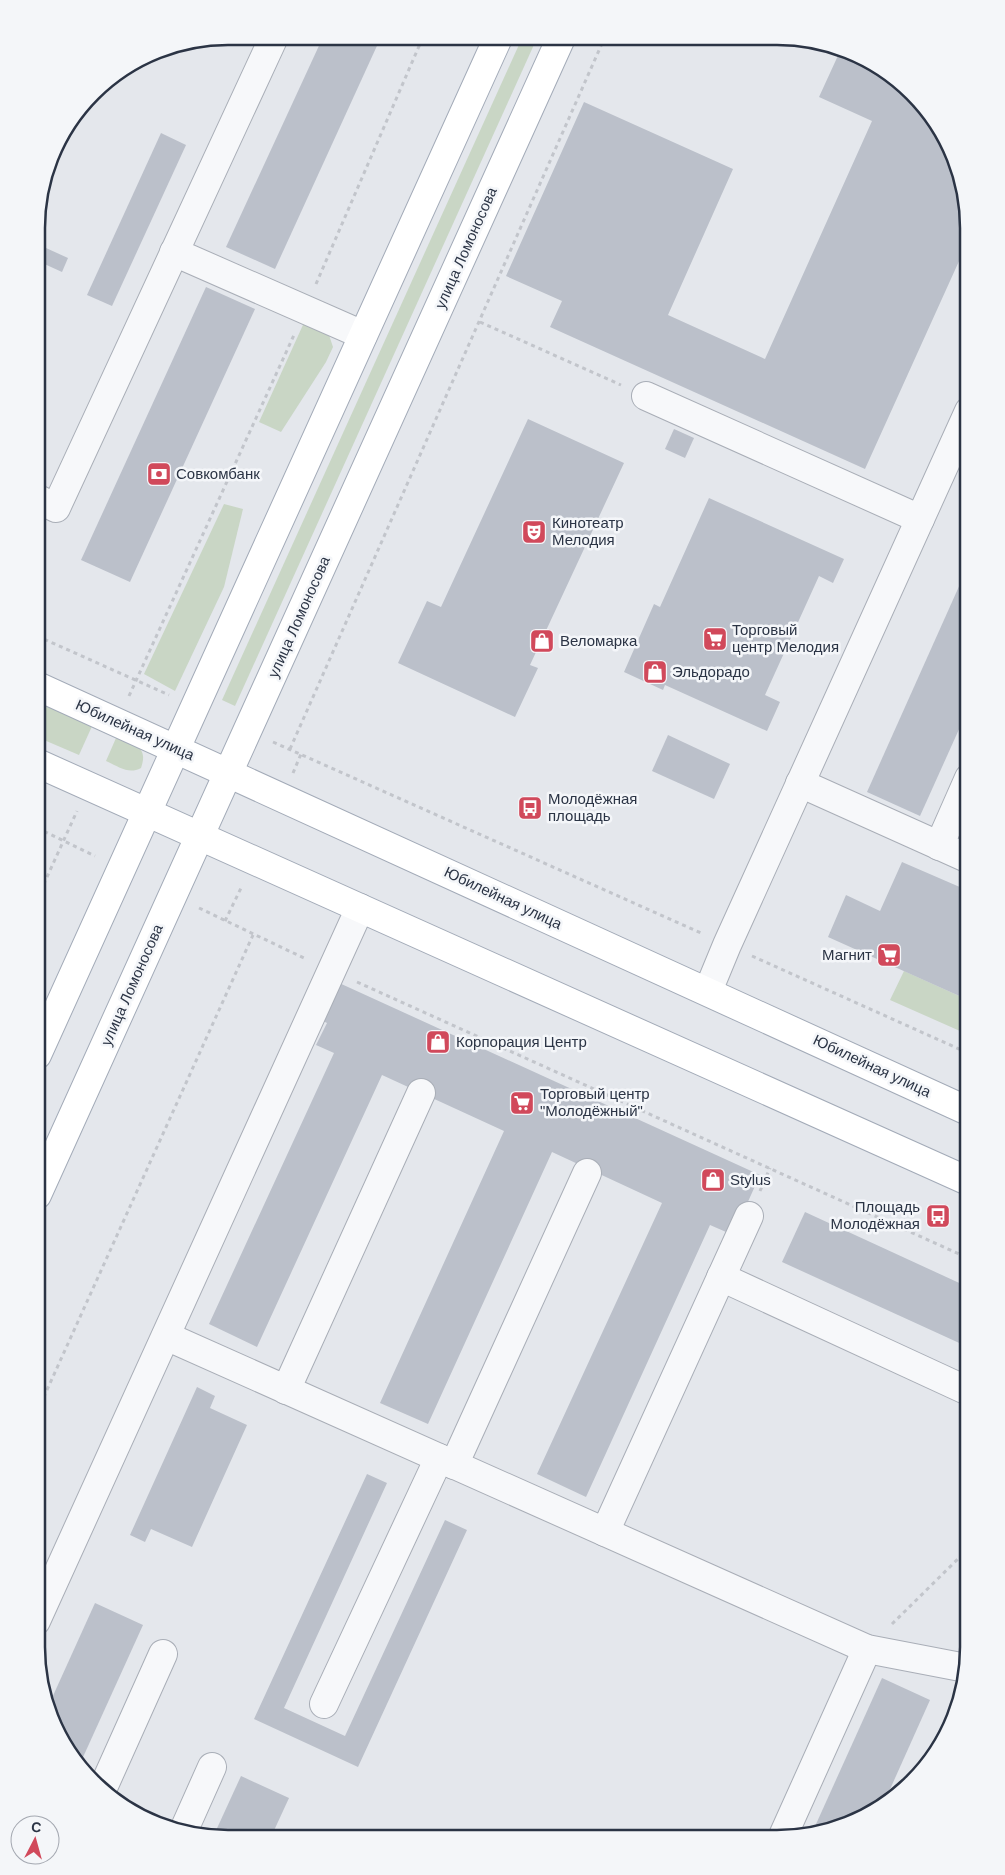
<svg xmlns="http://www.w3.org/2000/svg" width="1005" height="1875" viewBox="0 0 1005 1875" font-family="Arial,sans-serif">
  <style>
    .green { fill: #c9d6c5 }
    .building { fill: #bbc0ca }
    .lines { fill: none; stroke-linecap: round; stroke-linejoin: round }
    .minor-casing { stroke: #a9aeb7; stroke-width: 30 }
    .major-casing { stroke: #a3abb8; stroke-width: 30 }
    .path { stroke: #c2c5cb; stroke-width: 3; stroke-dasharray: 4 4; stroke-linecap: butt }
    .minor { stroke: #f7f8fa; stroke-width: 28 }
    .major { stroke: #fff; stroke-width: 28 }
    .labels { text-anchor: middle; stroke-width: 5; stroke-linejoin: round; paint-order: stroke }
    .street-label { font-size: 15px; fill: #2b3445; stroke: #f4f6f9 }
    .poi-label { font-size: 15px; fill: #2b3445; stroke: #f4f6f9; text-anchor: start }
    .rim { fill: none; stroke: #2b3445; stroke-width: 2.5 }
  </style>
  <rect width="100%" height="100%" fill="#e4e7ec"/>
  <g class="green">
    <polygon points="522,38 537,38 235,706 222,700"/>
    <polygon points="307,316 329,335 333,347 326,362 281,432 259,422"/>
    <polygon points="224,504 243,509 224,587 175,691 144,674"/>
    <polygon points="37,700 93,724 79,755 37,737"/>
    <path d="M116,738C133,745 149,745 141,768C128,775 118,766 106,761Z"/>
    <polygon points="904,971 966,999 969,994 969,1035 890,1000"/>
  </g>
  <g class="building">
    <polygon points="323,37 381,37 275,269 226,247"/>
    <polygon points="841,49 862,56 903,84 936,121 958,166 969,228 969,239 865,469 550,327 562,301 506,276 584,102 733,169 668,315 765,359 872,121 819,97"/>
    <polygon points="161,133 186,145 112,306 87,295"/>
    <polygon points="46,248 68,258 62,272 40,262"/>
    <polygon points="206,287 255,309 130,582 81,560"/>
    <polygon points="528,419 624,463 530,665 538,668 515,717 398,663 427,601 441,607"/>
    <polygon points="674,429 694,438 685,458 665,449"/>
    <polygon points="709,498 844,559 833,583 819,576 765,695 780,702 767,731 665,685 663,690 624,672 654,604 660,607"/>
    <polygon points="969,564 969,707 920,816 867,792"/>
    <polygon points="668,735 730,764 714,799 652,771"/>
    <polygon points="902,862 969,891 969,994 966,999 828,937 846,895 880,911"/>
    <polygon points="337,982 760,1175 733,1235 710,1225 586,1497 537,1474 662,1203 552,1152 428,1424 380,1403 504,1131 382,1075 257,1347 209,1324 334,1053 316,1045 327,1023 319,1019"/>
    <polygon points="805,1212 968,1287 968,1347 782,1262"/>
    <polygon points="197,1387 215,1396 210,1408 247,1425 192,1547 151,1529 145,1542 130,1535"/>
    <polygon points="367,1474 387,1483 284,1708 345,1736 445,1520 467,1530 358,1767 254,1719"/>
    <polygon points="95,1603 143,1625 79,1766 47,1709"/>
    <polygon points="882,1678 930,1700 883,1805 839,1828 812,1833"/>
    <polygon points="241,1776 289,1798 271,1837 213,1837"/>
  </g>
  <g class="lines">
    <defs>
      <g id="minor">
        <polyline points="174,252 363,335"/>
        <polyline points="646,396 920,519"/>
        <polyline points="38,499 56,508 274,37"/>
        <polyline points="800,783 969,859"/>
        <polyline points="939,846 969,778"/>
        <polyline points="708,991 727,945 969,411"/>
        <polyline points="721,1277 968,1391"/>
        <polyline points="166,1336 867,1649 966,1668"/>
        <polyline points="286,1390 421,1093"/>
        <polyline points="454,1465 587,1173"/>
        <polyline points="605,1532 749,1216"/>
        <polyline points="36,1621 360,908"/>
        <polyline points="324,1704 439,1458"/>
        <polyline points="102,1790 163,1654"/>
        <polyline points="183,1832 212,1767"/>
        <polyline points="782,1838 867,1649"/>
      </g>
      <g id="major">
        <polyline points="37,686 968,1111"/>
        <polyline points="37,763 968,1181"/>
        <polyline points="37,1055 498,38"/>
        <polyline points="37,1195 561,38"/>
      </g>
    </defs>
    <use href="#minor" class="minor-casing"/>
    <use href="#major" class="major-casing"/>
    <g class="path">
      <polyline points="316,284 423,37"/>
      <polyline points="480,322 621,385"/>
      <polyline points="37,636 169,695"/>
      <polyline points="129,696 294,335"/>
      <polyline points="273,742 701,933"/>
      <polyline points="290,749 604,39"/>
      <polyline points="293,773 301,754"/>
      <polyline points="37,828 95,856"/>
      <polyline points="37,899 77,811"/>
      <polyline points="199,908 306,959"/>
      <polyline points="225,921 242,886"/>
      <polyline points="752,956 968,1053"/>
      <polyline points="357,982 968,1258"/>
      <polyline points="760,1191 770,1168"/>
      <polyline points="37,1412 253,935"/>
      <polyline points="892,1624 968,1549"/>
    </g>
    <use href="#minor" class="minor"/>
    <use href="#major" class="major"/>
  </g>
  <defs>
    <symbol id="bank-square" viewBox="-11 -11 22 22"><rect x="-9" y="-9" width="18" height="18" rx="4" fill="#d1495b" stroke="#f4f6f9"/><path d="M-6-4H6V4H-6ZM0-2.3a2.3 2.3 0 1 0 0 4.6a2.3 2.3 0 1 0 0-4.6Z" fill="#fff"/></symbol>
    <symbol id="theatre-square" viewBox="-11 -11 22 22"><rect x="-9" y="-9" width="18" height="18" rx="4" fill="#d1495b" stroke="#f4f6f9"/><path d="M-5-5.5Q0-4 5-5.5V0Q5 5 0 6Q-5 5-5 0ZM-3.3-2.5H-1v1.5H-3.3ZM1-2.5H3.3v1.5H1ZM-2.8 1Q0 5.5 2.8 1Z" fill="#fff"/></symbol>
    <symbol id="supermarket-square" viewBox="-11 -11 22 22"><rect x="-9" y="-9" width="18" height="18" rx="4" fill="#d1495b" stroke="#f4f6f9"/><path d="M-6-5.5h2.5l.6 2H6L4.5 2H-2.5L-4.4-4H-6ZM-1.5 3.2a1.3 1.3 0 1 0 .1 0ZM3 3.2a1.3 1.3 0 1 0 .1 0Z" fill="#fff"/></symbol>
    <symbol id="shop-square" viewBox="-11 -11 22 22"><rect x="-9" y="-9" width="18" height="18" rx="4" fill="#d1495b" stroke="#f4f6f9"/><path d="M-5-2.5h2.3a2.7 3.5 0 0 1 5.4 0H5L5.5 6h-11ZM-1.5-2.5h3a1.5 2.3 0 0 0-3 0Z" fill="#fff"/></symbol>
    <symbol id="bus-square" viewBox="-11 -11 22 22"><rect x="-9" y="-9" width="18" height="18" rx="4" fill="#d1495b" stroke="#f4f6f9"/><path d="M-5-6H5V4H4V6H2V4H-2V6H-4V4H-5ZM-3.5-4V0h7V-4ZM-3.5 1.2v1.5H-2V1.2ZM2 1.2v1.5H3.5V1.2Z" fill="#fff"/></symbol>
  </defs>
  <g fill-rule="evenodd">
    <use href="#bank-square" x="145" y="460" width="28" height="28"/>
    <use href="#theatre-square" x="520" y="518" width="28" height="28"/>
    <use href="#supermarket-square" x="701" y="625" width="28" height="28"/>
    <use href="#shop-square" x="528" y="627" width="28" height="28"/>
    <use href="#shop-square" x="641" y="658" width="28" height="28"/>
    <use href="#bus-square" x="516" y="794" width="28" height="28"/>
    <use href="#supermarket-square" x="875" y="941" width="28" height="28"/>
    <use href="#shop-square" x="424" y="1028" width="28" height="28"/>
    <use href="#supermarket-square" x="508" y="1089" width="28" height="28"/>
    <use href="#shop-square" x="699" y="1166" width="28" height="28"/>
    <use href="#bus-square" x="924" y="1202" width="28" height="28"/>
  </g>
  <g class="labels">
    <g class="street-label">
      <text transform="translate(466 248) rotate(-66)" y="5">улица Ломоносова</text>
      <text transform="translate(299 617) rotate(-66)" y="5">улица Ломоносова</text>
      <text transform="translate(135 730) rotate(24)" y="5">Юбилейная улица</text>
      <text transform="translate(503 898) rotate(25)" y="5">Юбилейная улица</text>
      <text transform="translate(132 985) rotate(-66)" y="5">улица Ломоносова</text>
      <text transform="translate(872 1066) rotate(25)" y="5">Юбилейная улица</text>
    </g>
    <g class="poi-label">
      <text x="176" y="479">Совкомбанк</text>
      <text x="552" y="528">Кинотеатр<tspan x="552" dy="17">Мелодия</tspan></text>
      <text x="732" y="635">Торговый<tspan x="732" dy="17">центр Мелодия</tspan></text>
      <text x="560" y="646">Веломарка</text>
      <text x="672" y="677">Эльдорадо</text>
      <text x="548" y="804">Молодёжная<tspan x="548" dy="17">площадь</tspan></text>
      <text x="872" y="960" text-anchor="end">Магнит</text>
      <text x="456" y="1047">Корпорация Центр</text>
      <text x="540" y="1099">Торговый центр<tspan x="540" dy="17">"Молодёжный"</tspan></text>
      <text x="730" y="1185">Stylus</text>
      <text x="920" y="1212" text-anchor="end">Площадь<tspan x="920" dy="17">Молодёжная</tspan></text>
    </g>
  </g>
  <path d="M0 0H1005V1875H0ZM228 45H777A183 183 0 0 1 960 228V1647A183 183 0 0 1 777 1830H228A183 183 0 0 1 45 1647V228A183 183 0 0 1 228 45Z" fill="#f4f6f9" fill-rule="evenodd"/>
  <path class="rim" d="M228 45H777A183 183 0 0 1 960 228V1647A183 183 0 0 1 777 1830H228A183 183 0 0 1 45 1647V228A183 183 0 0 1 228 45Z"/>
  <g transform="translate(35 1840) rotate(6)"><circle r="24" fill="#f4f6f9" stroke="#a4a8b1"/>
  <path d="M0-4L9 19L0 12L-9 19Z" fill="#d1495b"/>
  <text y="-8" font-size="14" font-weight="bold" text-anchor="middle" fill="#2b3445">С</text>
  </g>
</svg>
